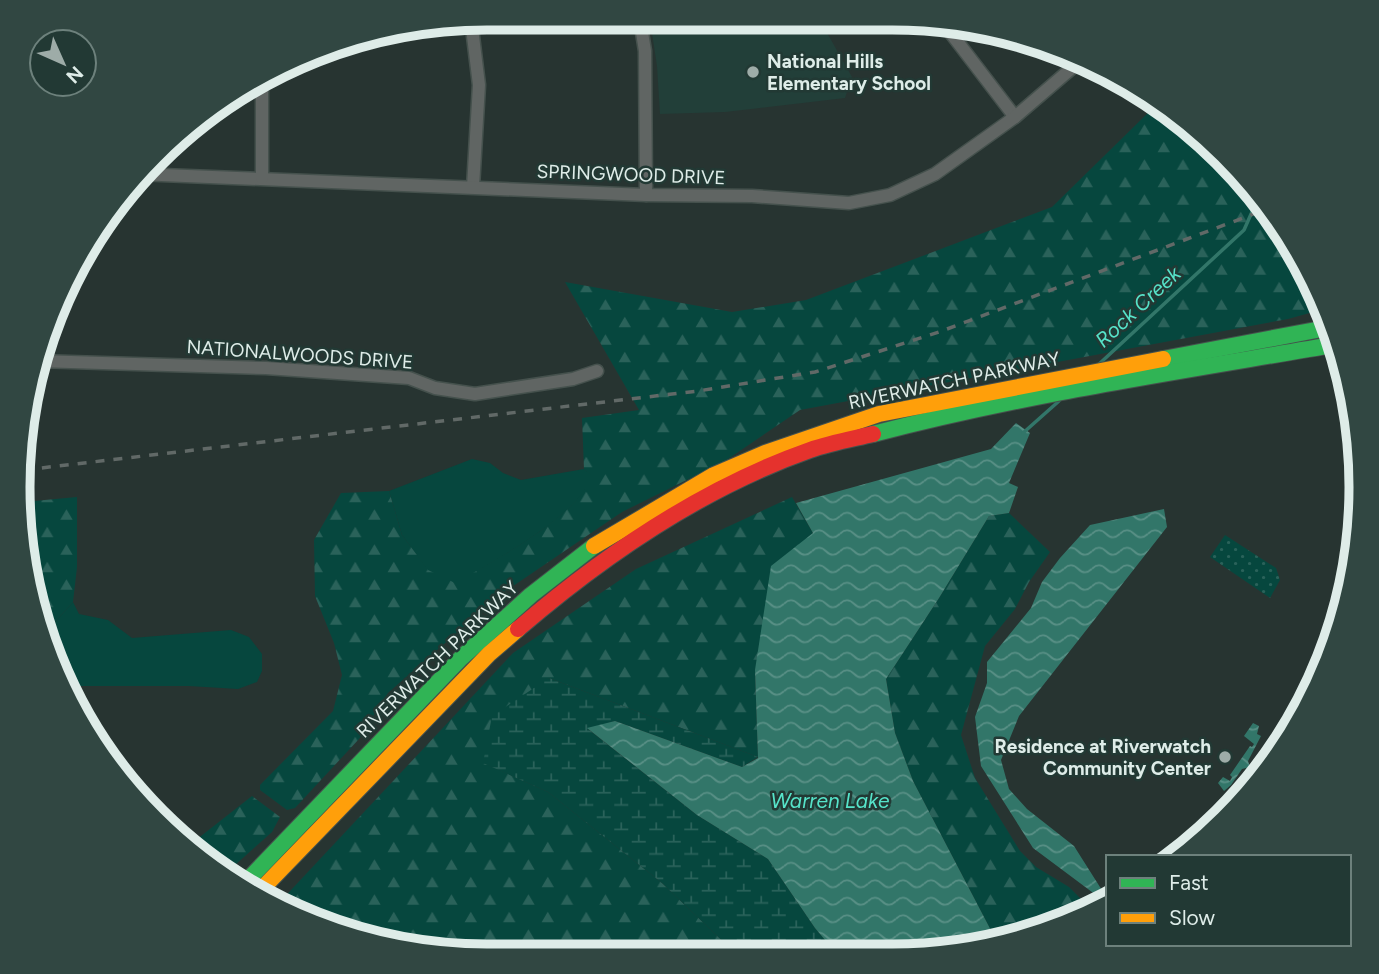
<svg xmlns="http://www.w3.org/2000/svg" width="1379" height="974" viewBox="0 0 1379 974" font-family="Figtree,sans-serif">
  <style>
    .built { fill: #223f39 }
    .grass { fill: #06473e }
    .forest { fill: url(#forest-firs) }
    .wetland { fill: url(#wetland-marsh) }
    .park { fill: url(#park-dots) }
    .water { fill: url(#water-waves) }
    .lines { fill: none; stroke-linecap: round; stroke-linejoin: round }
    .stream { stroke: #327669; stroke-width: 3.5 }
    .street-casing { stroke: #45514d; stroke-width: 15 }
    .fast-casing { stroke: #45514d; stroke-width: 18 }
    .slow-casing { stroke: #45514d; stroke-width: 18 }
    .jam-casing { stroke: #45514d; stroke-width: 18 }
    .street { stroke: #606563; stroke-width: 12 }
    .fast { stroke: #30b455; stroke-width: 16 }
    .slow { stroke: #ff9f0a; stroke-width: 16 }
    .jam { stroke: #e5322d; stroke-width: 16 }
    .rail { stroke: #616967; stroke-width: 3.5; stroke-dasharray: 9 9; stroke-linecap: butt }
    .poi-dot { fill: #9eaca8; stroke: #223934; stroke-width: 2.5 }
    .labels { text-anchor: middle; stroke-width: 5; stroke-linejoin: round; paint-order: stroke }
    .poi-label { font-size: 19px; font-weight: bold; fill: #deece8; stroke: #223934; text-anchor: start }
    .street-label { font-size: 19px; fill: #deece8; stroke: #223934 }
    .water-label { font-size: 21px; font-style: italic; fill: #56e3c9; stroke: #223934 }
    .rim { fill: none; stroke: #deece8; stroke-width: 9 }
  </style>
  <defs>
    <pattern id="forest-firs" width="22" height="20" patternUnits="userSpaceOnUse" patternTransform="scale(1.75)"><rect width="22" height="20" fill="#06473e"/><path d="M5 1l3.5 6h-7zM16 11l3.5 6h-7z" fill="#2a625a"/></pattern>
    <pattern id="wetland-marsh" width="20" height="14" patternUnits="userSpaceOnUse" patternTransform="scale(1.75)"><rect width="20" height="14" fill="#06473e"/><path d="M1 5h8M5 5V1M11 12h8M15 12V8" fill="none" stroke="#2a625a"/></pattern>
    <pattern id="park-dots" width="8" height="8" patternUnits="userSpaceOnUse" patternTransform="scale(1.75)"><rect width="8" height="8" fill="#06473e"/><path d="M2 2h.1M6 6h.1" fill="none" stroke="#2a625a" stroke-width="1.8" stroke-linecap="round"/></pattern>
    <pattern id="water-waves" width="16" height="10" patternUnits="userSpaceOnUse" patternTransform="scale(1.75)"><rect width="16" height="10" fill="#327669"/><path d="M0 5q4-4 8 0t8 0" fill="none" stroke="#599086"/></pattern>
  </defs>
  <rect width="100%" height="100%" fill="#273431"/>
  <g class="built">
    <polygon points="650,20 824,24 826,31 852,77 845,98 725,112 660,114 657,66"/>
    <polygon points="1355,417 1360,518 1359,529 1342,419"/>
  </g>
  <g class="grass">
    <path d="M472,459L490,463L503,473L521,480L584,469L592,475C583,514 490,563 455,584L428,571L402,535L389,491Z"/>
    <polygon points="73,602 79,614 108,620 132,638 231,630 249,637 262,654 262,671 257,682 238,689 189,686 77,686 67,690 53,667 42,624 54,623"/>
  </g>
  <g class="forest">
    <path d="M1156,105L1245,178L1299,253L1324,309L1288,319L800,410L725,461L622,512L500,595L388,693L359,739L295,808L287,810L260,790V785L333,711L342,675L334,643L315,596L314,540L341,493L389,491L402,535L428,570L455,583C490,563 583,514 591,475L584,469L582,418L639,410L565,282L732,312L806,300L1052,207Z"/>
    <polygon points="77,497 77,567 73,602 54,623 42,624 21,548 23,502"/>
    <polygon points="792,497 813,533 755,670 758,757 549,678 484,763 548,792 662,883 736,954 457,956 366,941 276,906 513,653 636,569"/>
    <polygon points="1009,513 1050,552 1029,582 1015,609 985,646 961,735 975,778 1020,851 1036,867 1069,887 1092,910 996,940 913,781 895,733 886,679 939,598 989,516"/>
    <polygon points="252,796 280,817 272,832 225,874 202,860 187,847"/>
  </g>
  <polygon class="wetland" points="549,678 758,757 742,767 615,721 588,729 697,815 768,859 815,928 836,953 736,954 662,883 548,792 483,763 492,716"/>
  <polygon class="park" points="1225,535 1276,568 1280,580 1270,598 1210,557"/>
  <g class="water">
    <polygon points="1016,423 1030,433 1009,483 1018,487 1009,513 989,516 939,598 886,679 895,733 913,781 996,940 954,952 836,953 815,928 768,859 697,815 587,728 615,721 742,767 758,758 755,670 771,566 813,533 796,503 991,449"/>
    <polygon points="1164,509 1167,527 1019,716 1001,760 1009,789 1027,809 1074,846 1105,895 1100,898 1033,848 981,766 975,717 987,683 987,662 1031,608 1042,582 1060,558 1090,525"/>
    <polygon points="1253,723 1259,726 1257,734 1261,736 1248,761 1250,767 1242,769 1231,785 1224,791 1218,783 1223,777 1230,781 1232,777 1230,775 1250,746 1252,747 1254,744 1244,736"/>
  </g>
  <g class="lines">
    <g class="stream">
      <polyline points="1098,365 1244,230 1259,196"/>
      <polyline points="1023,433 1059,401"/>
    </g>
    <defs>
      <g id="street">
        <polyline points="471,20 479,85 473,187"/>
        <polyline points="640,20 645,51 646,195"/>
        <polyline points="948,26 950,32 1015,117"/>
        <polyline points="138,174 646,195 752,196 849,203 890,195 935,174 1015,117 1079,62"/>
        <polyline points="262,178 262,80"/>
        <polyline points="38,361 266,368 409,378 435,388 475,394 573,379 597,371"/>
        <polyline points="1331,629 1333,641"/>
        <polyline points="1319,678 1321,667 1325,662"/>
      </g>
      <g id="fast">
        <polyline points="1163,359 1332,327"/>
        <path d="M873,434C1025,394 1182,371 1338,344"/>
        <polyline points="243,885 461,658 531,595 594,546"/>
      </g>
      <g id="slow">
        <polyline points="594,546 714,475 765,453 879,414 1163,359"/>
        <polyline points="257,894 489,654 518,629"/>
      </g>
      <path id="jam" d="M518,629C604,555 702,488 810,450C830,443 852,439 873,434"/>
    </defs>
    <use href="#street" class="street-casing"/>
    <use href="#fast" class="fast-casing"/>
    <use href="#slow" class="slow-casing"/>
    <use href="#jam" class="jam-casing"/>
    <use href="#street" class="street"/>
    <use href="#fast" class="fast"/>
    <use href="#slow" class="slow"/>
    <use href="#jam" class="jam"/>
    <polyline class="rail" points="24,470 698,391 815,372 939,332 1267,209"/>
  </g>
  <g class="poi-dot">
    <circle cx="753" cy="72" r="7"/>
    <circle cx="1225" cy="757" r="7"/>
  </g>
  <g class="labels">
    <g class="poi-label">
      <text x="767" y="68">National Hills<tspan x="767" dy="22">Elementary School</tspan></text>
      <text x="1211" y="753" text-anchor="end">Residence at Riverwatch<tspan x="1211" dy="22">Community Center</tspan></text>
    </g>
    <g class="street-label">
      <text transform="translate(631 174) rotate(2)" y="7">SPRINGWOOD DRIVE</text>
      <text transform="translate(300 354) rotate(4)" y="7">NATIONALWOODS DRIVE</text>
      <text transform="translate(954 380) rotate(-12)" y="7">RIVERWATCH PARKWAY</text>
      <text transform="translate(437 659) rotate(-44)" y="7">RIVERWATCH PARKWAY</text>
    </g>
    <g class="water-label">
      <text transform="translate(1138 307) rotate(-43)" y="7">Rock Creek</text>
      <text x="830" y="808">Warren Lake</text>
    </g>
  </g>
  <path d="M0 0H1379V974H0ZM487 30H892A457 457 0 0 1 1349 487V487A457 457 0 0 1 892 944H487A457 457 0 0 1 30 487V487A457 457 0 0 1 487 30Z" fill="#314742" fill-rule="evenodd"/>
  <path class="rim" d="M487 30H892A457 457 0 0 1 1349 487V487A457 457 0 0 1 892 944H487A457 457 0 0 1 30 487V487A457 457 0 0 1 487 30Z"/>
  <rect x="1106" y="855" width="245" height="91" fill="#223934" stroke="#6d817c" stroke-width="2"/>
  <rect x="1120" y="878" width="35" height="10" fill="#30b455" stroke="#6d817c" stroke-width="2"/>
  <text x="1169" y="890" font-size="21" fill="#deece8">Fast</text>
  <rect x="1120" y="913" width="35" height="10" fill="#ff9f0a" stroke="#6d817c" stroke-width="2"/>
  <text x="1169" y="925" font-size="21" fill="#deece8">Slow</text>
  <g transform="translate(63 63) rotate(135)"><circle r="33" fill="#223934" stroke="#6d817c" stroke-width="2"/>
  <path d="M0-5L12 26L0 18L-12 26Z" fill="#9eaca8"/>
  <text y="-10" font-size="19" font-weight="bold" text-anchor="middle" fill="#deece8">N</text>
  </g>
</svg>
